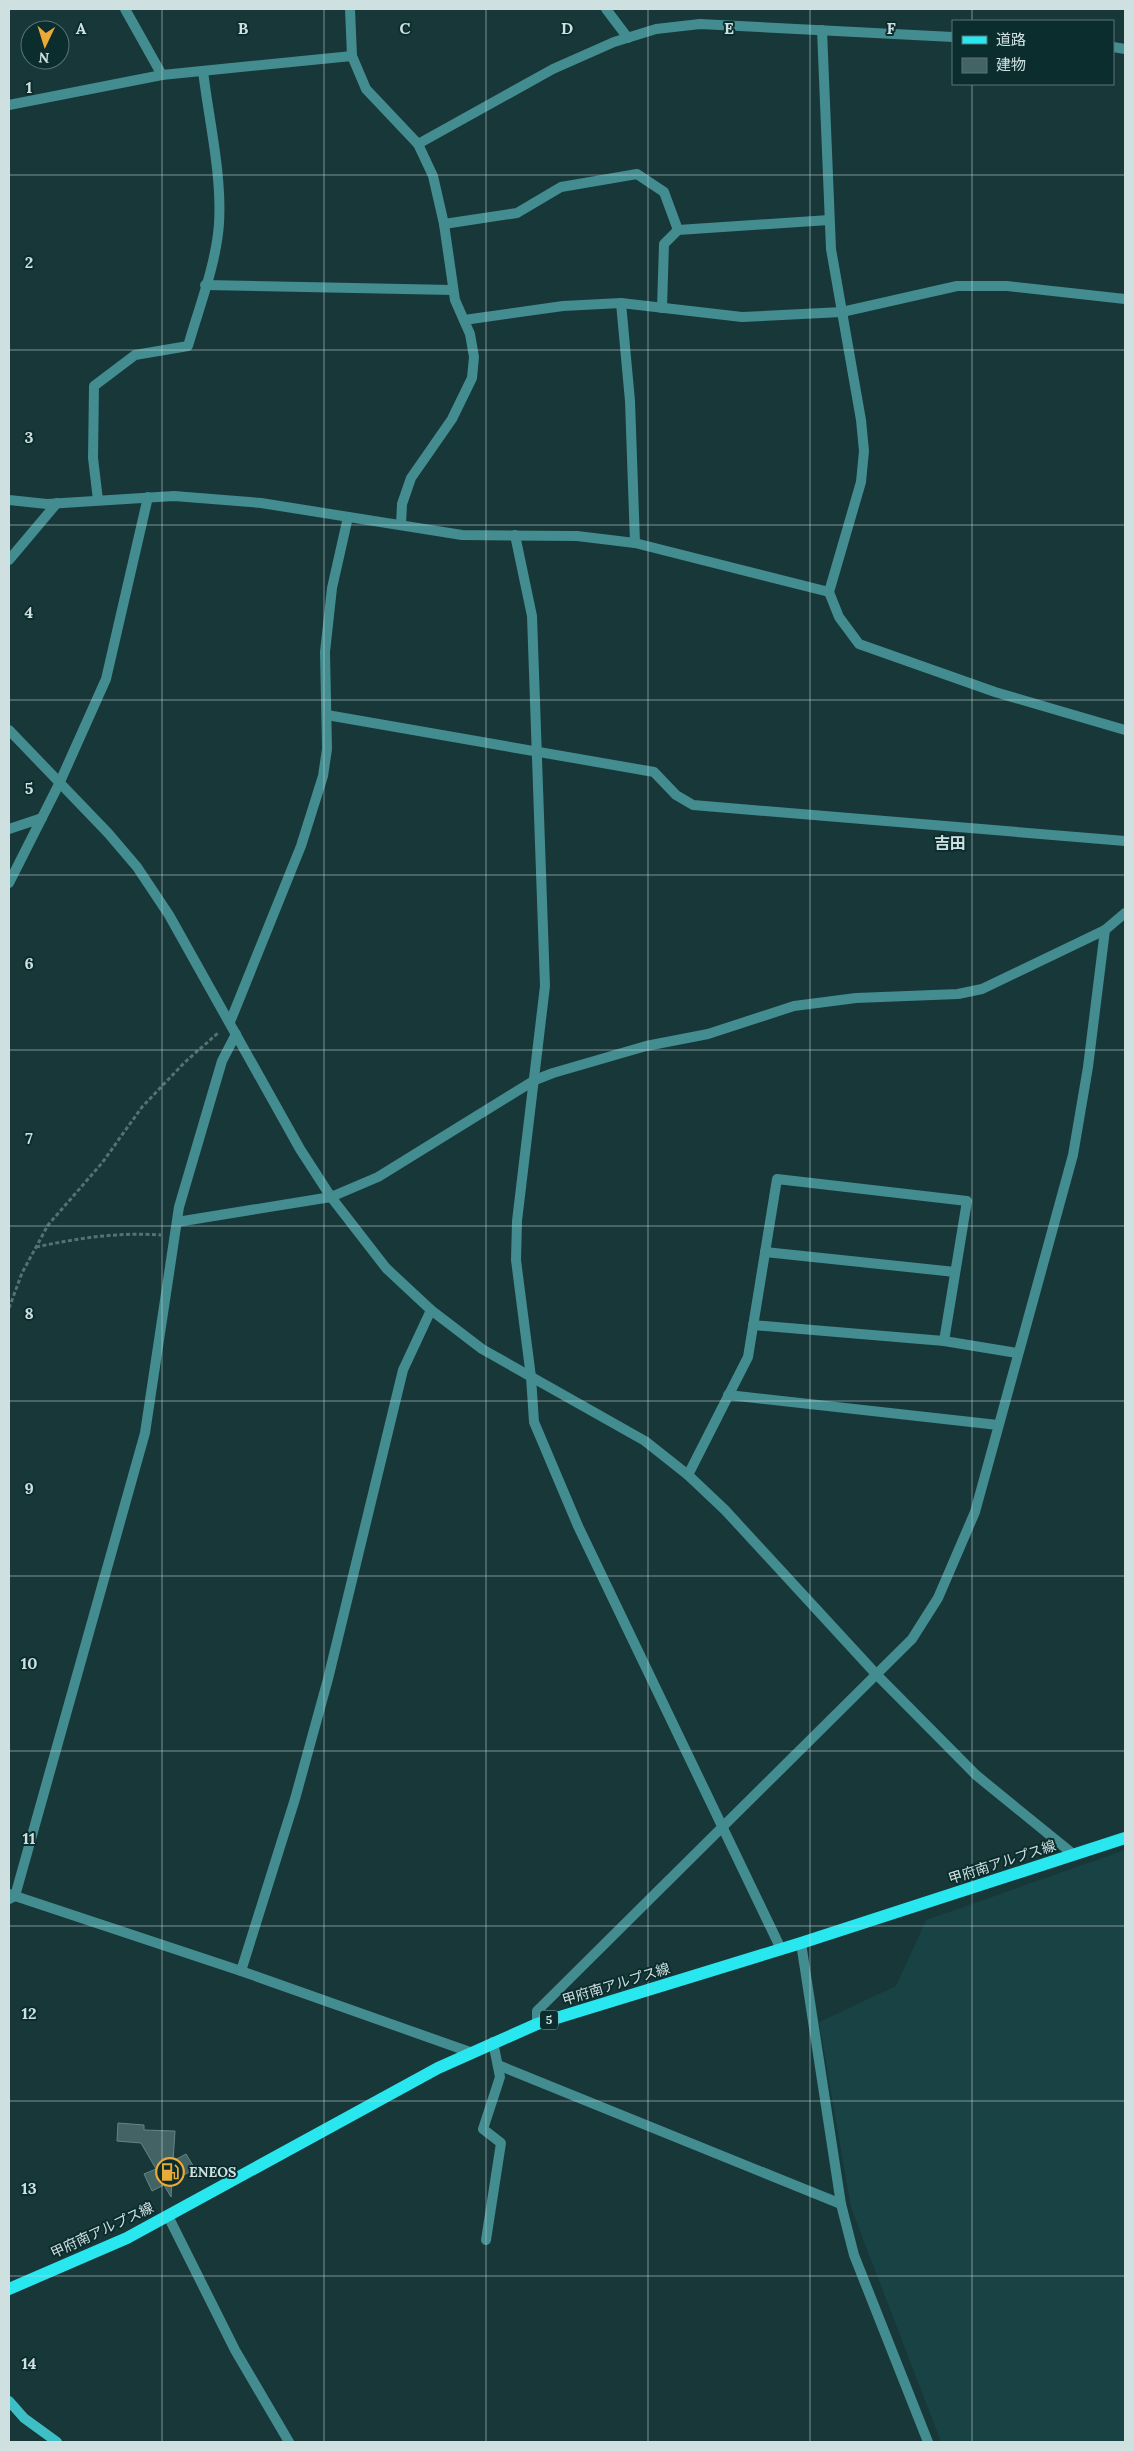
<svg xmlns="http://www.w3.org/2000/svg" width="1134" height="2451" viewBox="0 0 1134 2451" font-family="Lora,'Noto Sans JP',serif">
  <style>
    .built { fill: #184244 }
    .building { fill: #436364; stroke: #648586 }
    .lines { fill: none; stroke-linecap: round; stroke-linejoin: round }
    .path { stroke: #567172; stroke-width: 3; stroke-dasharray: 4 2.5; stroke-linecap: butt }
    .lane { stroke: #438c8f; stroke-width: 10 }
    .street { stroke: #438c8f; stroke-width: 10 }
    .secondary { stroke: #3dbfc5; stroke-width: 10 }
    .primary { stroke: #29e7ef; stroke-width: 12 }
    .grid { fill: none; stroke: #cfe0e1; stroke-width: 1; stroke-opacity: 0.55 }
    .labels { text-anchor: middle; stroke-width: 4; stroke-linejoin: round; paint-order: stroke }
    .shield { fill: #0c2d2e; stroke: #94aaab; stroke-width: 1 }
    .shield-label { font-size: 12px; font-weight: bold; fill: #cfe0e1 }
    .street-label { font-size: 14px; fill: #cfe0e1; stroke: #0c2d2e }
    .poi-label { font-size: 14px; font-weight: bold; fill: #cfe0e1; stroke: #0c2d2e; text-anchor: start }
    .quarter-label { font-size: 16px; font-weight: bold; fill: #cfe0e1; stroke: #0c2d2e }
    .grid-label { font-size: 16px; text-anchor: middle; font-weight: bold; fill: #cfe0e1; stroke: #0c2d2e; stroke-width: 4; stroke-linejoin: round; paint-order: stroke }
  </style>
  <rect width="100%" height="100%" fill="#173738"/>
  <polygon class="built" points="1125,1850 1125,2442 941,2442 851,2208 819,2022 896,1986 926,1920"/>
  <polygon class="building" points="118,2123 144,2125 144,2130 175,2131 173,2161 186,2154 195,2169 172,2181 171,2197 164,2185 152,2191 144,2174 156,2169 141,2143 117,2141"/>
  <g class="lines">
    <g class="path">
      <path d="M36,1247C79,1238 118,1232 161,1235"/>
      <polyline points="9,1308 22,1273 48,1225 102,1163 142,1107 185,1062 218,1033"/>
    </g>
    <g class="lane">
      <polyline points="444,224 517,213 561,187 637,174 664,192 678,230"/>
      <polyline points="662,308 664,244 678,230 829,220"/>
    </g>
    <g class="street">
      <polyline points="125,9 162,75"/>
      <polyline points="350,9 352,56 366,89 418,144 433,176 444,224 455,300 470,334 474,357 472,378 452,419 411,478 402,504 401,525"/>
      <polyline points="606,9 628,38"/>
      <polyline points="822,30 831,249 861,420 864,451 861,482 829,592 839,617 859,644 995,692 1125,730"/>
      <polyline points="1113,47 1125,49"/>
      <polyline points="9,105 162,75 352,56"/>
      <polyline points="418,144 553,69 614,42 656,29 700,24 953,37"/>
      <polyline points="205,285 453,290"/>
      <polyline points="621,303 630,401 635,543"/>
      <polyline points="464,320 563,306 621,303 742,317 842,312 957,286 1007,286 1125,299"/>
      <polyline points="9,500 47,504 174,496 261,503 462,535 577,536 635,543 829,592"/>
      <path d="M98,500L93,458L94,386L135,355L188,346C199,307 216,265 219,224C222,174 209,121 203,71"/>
      <polyline points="515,535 532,616 545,986 517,1221 516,1260 531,1377 534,1422 578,1526 781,1949"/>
      <polyline points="9,560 57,503"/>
      <polyline points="327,715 654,772 676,795 693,805 1125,841"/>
      <polyline points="9,730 108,833 137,867 169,915 300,1149 331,1197 386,1268 431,1310 482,1349 645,1441 688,1475 725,1510 876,1674 976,1775 1073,1854"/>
      <polyline points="9,829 42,818"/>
      <polyline points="9,883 59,784 106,679 148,497"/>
      <polyline points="230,1022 301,846 323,776 327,749 325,652 332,588 348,517"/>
      <polyline points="177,1222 331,1197 378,1177 535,1080 553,1073 646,1046 708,1034 794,1006 856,998 958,994 982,989 1105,930 1125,913"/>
      <polyline points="765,1252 955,1272"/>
      <polyline points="753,1325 944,1341 1017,1353"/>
      <polyline points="728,1395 998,1425"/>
      <polyline points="688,1475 748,1357 777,1179 967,1201 944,1341"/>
      <polyline points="9,1894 241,1971 470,2052"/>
      <polyline points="9,1899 15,1896 145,1433 179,1207 222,1061 236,1034"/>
      <polyline points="801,1943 841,2204 854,2255 928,2442"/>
      <polyline points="241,1971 295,1799 328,1679 403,1370 431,1310"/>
      <polyline points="537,2024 537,2011 912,1639 938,1598 975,1512 1073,1155 1088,1067 1105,930"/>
      <polyline points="498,2065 841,2204"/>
      <polyline points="168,2216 235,2350 289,2442"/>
      <polyline points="486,2240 501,2143 483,2129 500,2077 493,2042"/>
    </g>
    <polyline class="secondary" points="9,2401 24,2418 57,2442"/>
    <polyline class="primary" points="9,2289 127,2238 438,2068 537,2024 801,1943 1125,1838"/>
  </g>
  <path class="grid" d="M162,9V2442M324,9V2442M486,9V2442M648,9V2442M810,9V2442M972,9V21M972,84V2442M9,175H1125M9,350H1125M9,525H1125M9,700H1125M9,875H1125M9,1050H1125M9,1226H1125M9,1401H1125M9,1576H1125M9,1751H1125M9,1926H1125M9,2101H1125M9,2276H1125"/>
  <defs>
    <symbol id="fuel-ring" viewBox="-11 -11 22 22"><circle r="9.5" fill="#0c2d2e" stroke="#eaaa38" stroke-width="1.5"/><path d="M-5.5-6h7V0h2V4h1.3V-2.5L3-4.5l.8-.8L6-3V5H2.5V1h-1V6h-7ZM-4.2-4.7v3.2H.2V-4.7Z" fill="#eaaa38"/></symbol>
  </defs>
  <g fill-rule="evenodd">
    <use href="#fuel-ring" x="154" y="2156" width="32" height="32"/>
  </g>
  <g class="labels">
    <rect class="shield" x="540" y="2010.5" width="18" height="19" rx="4"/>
    <g class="shield-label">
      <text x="549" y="2024">5</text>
    </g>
    <g class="street-label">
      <text transform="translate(1002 1862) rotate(-18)" y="5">甲府南アルプス線</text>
      <text transform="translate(616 1984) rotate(-17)" y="5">甲府南アルプス線</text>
      <text transform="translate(102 2230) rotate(-25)" y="5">甲府南アルプス線</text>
    </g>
    <g class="poi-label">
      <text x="189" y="2177">ENEOS</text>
    </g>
    <g class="quarter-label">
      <text x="950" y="849">吉田</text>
    </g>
  </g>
  <g class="grid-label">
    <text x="81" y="34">A</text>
    <text x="243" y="34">B</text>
    <text x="405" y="34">C</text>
    <text x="567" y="34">D</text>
    <text x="729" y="34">E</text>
    <text x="891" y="34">F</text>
    <text x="29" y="93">1</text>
    <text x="29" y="268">2</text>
    <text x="29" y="443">3</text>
    <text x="29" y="618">4</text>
    <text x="29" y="794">5</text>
    <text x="29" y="969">6</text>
    <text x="29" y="1144">7</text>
    <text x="29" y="1319">8</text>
    <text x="29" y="1494">9</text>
    <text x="29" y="1669">10</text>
    <text x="29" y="1844">11</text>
    <text x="29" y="2019">12</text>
    <text x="29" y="2194">13</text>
    <text x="29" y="2369">14</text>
  </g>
  <rect width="1134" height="2451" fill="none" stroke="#cfe0e1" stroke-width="20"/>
  <rect x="952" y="20" width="162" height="65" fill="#0c2d2e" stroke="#5a7576"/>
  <rect x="962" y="36" width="25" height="8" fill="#29e7ef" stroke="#5a7576"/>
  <text x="996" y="45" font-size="15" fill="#cfe0e1">道路</text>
  <rect x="962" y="58" width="25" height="15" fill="#436364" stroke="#5a7576"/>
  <text x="996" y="70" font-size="15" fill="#cfe0e1">建物</text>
  <g transform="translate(45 45) rotate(184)"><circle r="24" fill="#0c2d2e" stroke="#5a7576"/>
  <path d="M0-4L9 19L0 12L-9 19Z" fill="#eaaa38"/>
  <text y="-8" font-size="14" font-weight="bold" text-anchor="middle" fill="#cfe0e1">N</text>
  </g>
</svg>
